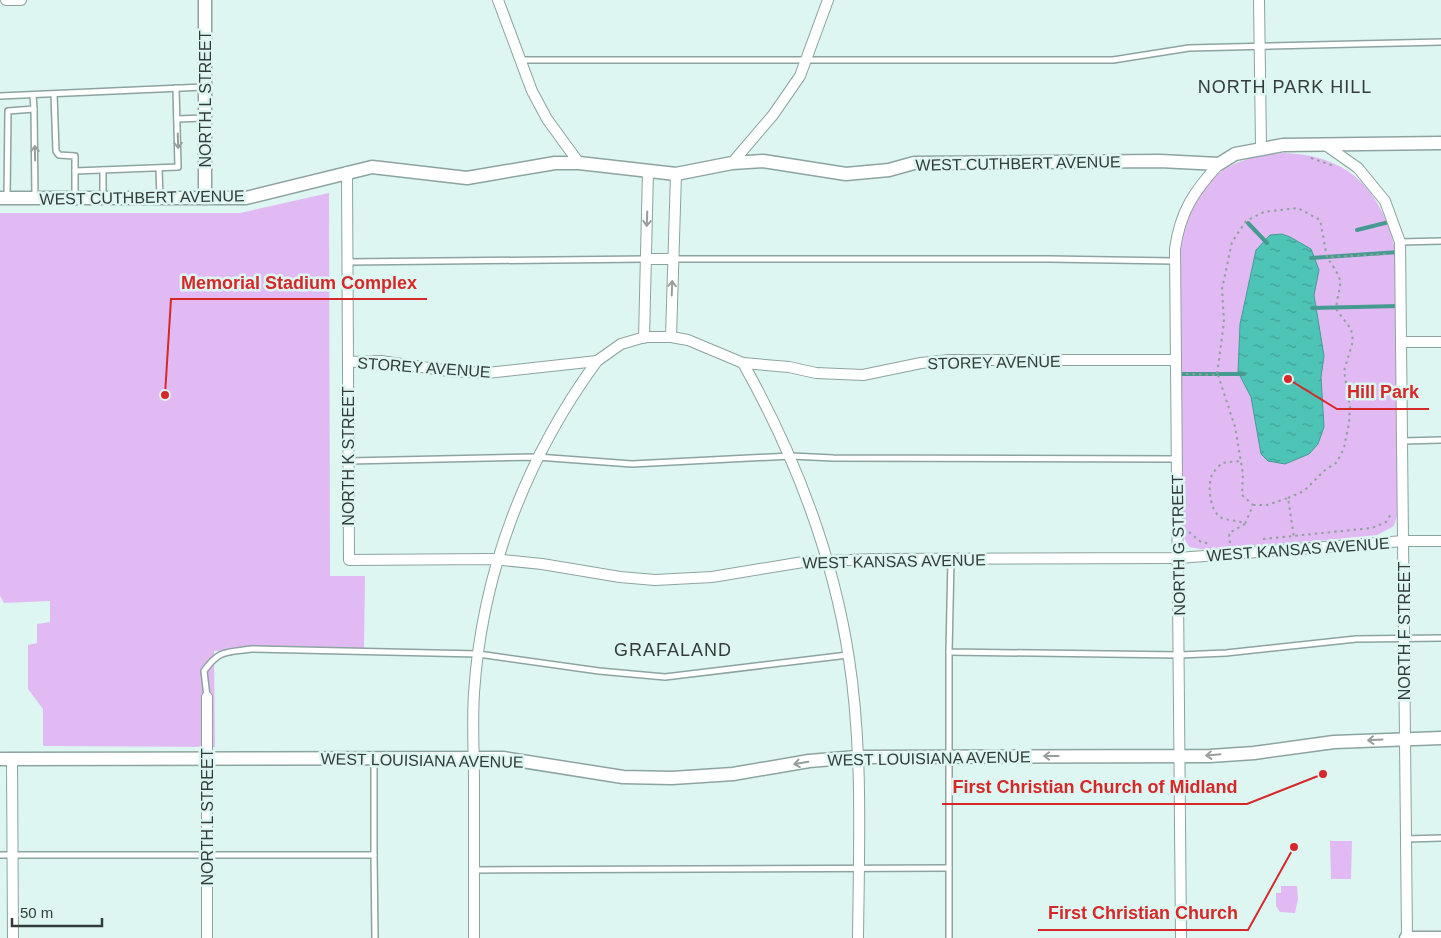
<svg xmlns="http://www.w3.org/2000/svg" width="1441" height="938" viewBox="0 0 1441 938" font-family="Helvetica,sans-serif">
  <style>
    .green { fill: #e2baf3 }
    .water { fill: url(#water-ripples); stroke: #469b91 }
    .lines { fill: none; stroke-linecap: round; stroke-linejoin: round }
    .stream { stroke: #469b91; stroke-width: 4 }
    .service-casing { stroke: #8da3a0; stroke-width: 8 }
    .minor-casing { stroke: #8da3a0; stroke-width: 12 }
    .tertiary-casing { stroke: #8da3a0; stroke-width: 15 }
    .path { stroke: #90a19e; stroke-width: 2; stroke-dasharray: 2.5 4; stroke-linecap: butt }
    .service { stroke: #fff; stroke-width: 5 }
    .minor { stroke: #fff; stroke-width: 10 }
    .tertiary { stroke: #fff; stroke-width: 12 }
    .oneway { stroke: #989e9c }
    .labels { text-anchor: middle; stroke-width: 5; stroke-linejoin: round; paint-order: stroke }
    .street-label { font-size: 16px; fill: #323c3a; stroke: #def6f2 }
    .neighbourhood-label { font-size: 18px; letter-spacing: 1px; fill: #323c3a; stroke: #def6f2 }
    .leader { fill: none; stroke: #d62828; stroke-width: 2 }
    .callout-dot { fill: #d62828; stroke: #def6f2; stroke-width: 2 }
    .callout-label { font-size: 18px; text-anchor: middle; font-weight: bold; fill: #d62828; stroke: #def6f2; stroke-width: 5; stroke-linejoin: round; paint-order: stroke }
  </style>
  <defs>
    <pattern id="water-ripples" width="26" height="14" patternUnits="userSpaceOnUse" patternTransform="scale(1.25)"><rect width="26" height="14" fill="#4ec4b6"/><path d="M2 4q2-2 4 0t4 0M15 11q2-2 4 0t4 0" fill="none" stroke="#41a095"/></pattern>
  </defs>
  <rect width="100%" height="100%" fill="#def6f2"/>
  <g class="green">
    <path d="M1283,153C1349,155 1381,189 1396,252L1400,505L1394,526L1377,535L1213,551L1189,547L1178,526L1180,236C1186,223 1191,206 1199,194C1218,165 1250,155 1283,153Z"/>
    <polygon points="329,193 330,576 365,576 364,648 214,651 215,747 43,746 43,709 28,689 28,645 37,643 37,624 50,622 50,601 4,603 0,596 0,213 240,213"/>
    <polygon points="1330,841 1352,841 1351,879 1331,879"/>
    <polygon points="1281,886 1297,886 1298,899 1295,913 1280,912 1276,906 1276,893 1281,893"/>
  </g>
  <polygon class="water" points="1282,234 1290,237 1311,249 1319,270 1314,295 1324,356 1321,377 1324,427 1318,444 1309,454 1285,464 1268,461 1261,454 1251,397 1238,372 1240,324 1256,250 1270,235"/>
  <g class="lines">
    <g class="stream">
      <polyline points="1248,223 1267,243"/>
      <polyline points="1357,230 1389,222"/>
      <polyline points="1311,258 1399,252"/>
      <polyline points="1312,308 1399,306"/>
      <polyline points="1176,374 1244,374"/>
    </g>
    <defs>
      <g id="service">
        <polyline points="521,60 1113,60 1189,48 1441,42"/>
        <polyline points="54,94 56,151 59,155 75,156 75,198"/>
        <polyline points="0,96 204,87"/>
        <polyline points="34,109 35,197"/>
        <polyline points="177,119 204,118"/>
        <polyline points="159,169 160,198"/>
        <polyline points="103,170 103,197"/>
        <polyline points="75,171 178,167 176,88"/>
        <polyline points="7,197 8,111 34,109 33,95"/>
        <polyline points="1400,242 1441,241"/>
        <polyline points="674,259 1049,259 1174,261"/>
        <polyline points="348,262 646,259"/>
        <polyline points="1403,441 1441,440"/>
        <polyline points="349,461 537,457 632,464 791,456 833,458 1177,459"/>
        <polyline points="951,559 949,652 1180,655 1226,653 1356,639 1441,638"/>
        <path d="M207,697L204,671C220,649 226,653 251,649L478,654L599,671L665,677L848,655"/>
        <polyline points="1406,839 1441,838"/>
        <polyline points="0,855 374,855 374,758"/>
        <polyline points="374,855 375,938"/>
        <polyline points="474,870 949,868"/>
        <polyline points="949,938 949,652"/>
      </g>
      <g id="minor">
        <polyline points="6,0 21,0"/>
        <polyline points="498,0 532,91 547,119 579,163"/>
        <polyline points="1259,0 1261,147"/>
        <polyline points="1324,144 1358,168 1385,201 1400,242 1407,938"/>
        <polyline points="732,163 773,115 800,76 828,0"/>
        <polyline points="347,172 349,560 492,559 542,564 620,577 655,580 712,577 803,562 874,559 1178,558 1404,541 1441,541"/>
        <polyline points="646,259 673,259"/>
        <polyline points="671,337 676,174"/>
        <polyline points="644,338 648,171"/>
        <polyline points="1402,342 1441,342"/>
        <polyline points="348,362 381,361 449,371 487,373 597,361 621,344 645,337 671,337 688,340 743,363 789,367 816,373 863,375 921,363 949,360 1176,360"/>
        <path d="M743,363C795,456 833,553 849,659C863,750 859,846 858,938"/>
        <polyline points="207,697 207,938"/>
        <polyline points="12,759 13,938"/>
        <path d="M474,938C474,886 474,835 474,783C474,753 472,723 474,693C482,572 526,458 597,361"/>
        <path d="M1181,938L1175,249C1180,212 1194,191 1219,164"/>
      </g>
      <g id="tertiary">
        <polyline points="205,0 205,198"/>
        <polyline points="0,198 246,198 372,167 467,178 555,163 579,163 676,174 732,163 763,161 846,174 889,170 914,163 1160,161 1219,164 1235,154 1283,145 1441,143"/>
        <polyline points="0,759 503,758 623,777 672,778 733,774 809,761 857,757 1210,756 1254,753 1334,742 1441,738"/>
        <polyline points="1406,938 1441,938"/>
      </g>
    </defs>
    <use href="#service" class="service-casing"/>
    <use href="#minor" class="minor-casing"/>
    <use href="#tertiary" class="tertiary-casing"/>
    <g class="path">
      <polyline points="1311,158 1334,166"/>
      <polyline points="1186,374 1217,375 1224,322 1222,289 1232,242 1246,221 1264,212 1298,208 1320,220 1327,257 1388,254"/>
      <path d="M1218,375L1235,427L1243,474L1242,495L1253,505L1245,524C1237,520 1230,521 1222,518C1210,513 1207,485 1212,475C1214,471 1219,466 1222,463L1240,461"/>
      <path d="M1288,498L1304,491L1324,471L1337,462L1344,448L1349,423L1350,407L1344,371L1353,341L1351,329L1336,309C1340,277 1346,286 1327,257"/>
      <polyline points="1253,505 1267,505 1288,498 1294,537"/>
      <polyline points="1189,532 1201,542 1211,544"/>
      <polyline points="1263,539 1372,528 1386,522 1391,514"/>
      <polyline points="1230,543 1229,533 1245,524"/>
    </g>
    <use href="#service" class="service"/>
    <use href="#minor" class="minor"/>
    <use href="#tertiary" class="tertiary"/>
  </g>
  <defs><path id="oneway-shaft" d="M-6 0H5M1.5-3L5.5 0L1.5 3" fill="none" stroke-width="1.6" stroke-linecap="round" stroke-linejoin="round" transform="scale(1.25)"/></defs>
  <g class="oneway">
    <use href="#oneway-shaft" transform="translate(178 141) rotate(88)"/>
    <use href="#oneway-shaft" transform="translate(35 153) rotate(-91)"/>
    <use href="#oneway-shaft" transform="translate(647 219) rotate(92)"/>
    <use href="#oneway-shaft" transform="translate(672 288) rotate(-88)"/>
    <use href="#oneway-shaft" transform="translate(1375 740) rotate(177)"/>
    <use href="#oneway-shaft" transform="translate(1213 755) rotate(175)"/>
    <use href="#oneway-shaft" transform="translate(1051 756) rotate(180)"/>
    <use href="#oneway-shaft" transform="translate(801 763) rotate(170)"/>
  </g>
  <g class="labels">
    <g class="street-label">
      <text transform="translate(205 99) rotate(-90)" y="6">NORTH L STREET</text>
      <text transform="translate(1018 163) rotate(-1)" y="6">WEST CUTHBERT AVENUE</text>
      <text transform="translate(142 197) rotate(-1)" y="6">WEST CUTHBERT AVENUE</text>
      <text transform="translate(994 362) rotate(-1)" y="6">STOREY AVENUE</text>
      <text transform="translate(424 367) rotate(4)" y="6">STOREY AVENUE</text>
      <text transform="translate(348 456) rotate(-90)" y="6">NORTH K STREET</text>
      <text transform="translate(1178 545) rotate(-91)" y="6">NORTH G STREET</text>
      <text transform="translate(1298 549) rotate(-4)" y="6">WEST KANSAS AVENUE</text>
      <text transform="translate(894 561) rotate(-1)" y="6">WEST KANSAS AVENUE</text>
      <text transform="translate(1404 631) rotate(-90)" y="6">NORTH F STREET</text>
      <text transform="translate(929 758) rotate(-1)" y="6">WEST LOUISIANA AVENUE</text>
      <text transform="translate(422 760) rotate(1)" y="6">WEST LOUISIANA AVENUE</text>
      <text transform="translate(207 817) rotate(-90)" y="6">NORTH L STREET</text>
    </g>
    <g class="neighbourhood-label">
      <text x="1285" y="93">NORTH PARK HILL</text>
      <text x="673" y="656">GRAFALAND</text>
    </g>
  </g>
  <path class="leader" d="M165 395L171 299H427M1288 379L1337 409H1429M1323 774L1247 804H942M1294 847L1248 930H1038"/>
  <g class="callout-dot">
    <circle cx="165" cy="395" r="5"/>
    <circle cx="1288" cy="379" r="5"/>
    <circle cx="1323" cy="774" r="5"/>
    <circle cx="1294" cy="847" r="5"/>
  </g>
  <g class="callout-label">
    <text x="299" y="289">Memorial Stadium Complex</text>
    <text x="1383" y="398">Hill Park</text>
    <text x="1095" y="793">First Christian Church of Midland</text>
    <text x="1143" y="919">First Christian Church</text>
  </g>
  <path d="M12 918v8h90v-8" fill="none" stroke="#323c3a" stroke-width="2.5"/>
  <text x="20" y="918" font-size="15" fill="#323c3a" stroke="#def6f2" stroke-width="4" paint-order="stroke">50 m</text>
</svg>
